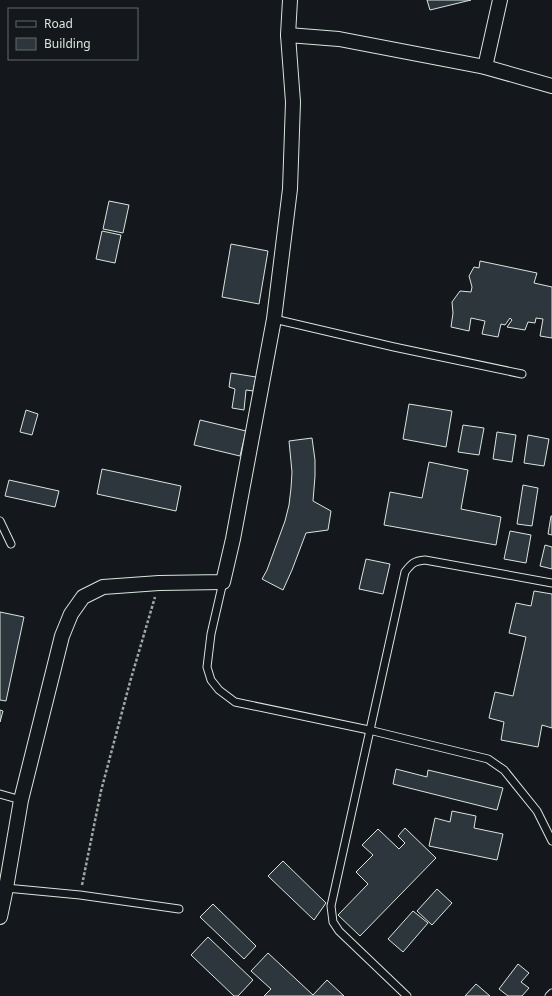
<svg xmlns="http://www.w3.org/2000/svg" width="552" height="996" viewBox="0 0 552 996" font-family="'Noto Sans',sans-serif">
  <style>
    .building { fill: #2c363c; stroke: #d8e6dc }
    .lines { fill: none; stroke-linecap: round; stroke-linejoin: round }
    .lane-casing { stroke: #d8e6dc; stroke-width: 9 }
    .street-casing { stroke: #d8e6dc; stroke-width: 16 }
    .path { stroke: #9da8a2; stroke-width: 2.5; stroke-dasharray: 3 2; stroke-linecap: butt }
    .lane { stroke: #14181c; stroke-width: 7 }
    .street { stroke: #14181c; stroke-width: 14 }
  </style>
  <rect width="100%" height="100%" fill="#14181c"/>
  <g class="building">
    <polygon points="427,0 471,0 430,10"/>
    <polygon points="109,201 129,205 123,233 103,229"/>
    <polygon points="102,231 121,235 115,263 96,259"/>
    <polygon points="231,244 268,251 259,304 222,297"/>
    <polygon points="480,261 537,273 534,283 552,287 552,338 540,336 543,319 536,318 535,323 528,322 525,330 507,327 512,320 510,318 505,325 501,324 498,337 482,334 485,321 471,318 469,331 451,327 453,313 452,302 460,291 471,292 472,287 469,276 474,267 479,268"/>
    <polygon points="231,373 256,377 253,391 246,390 244,410 232,408 235,389 229,387"/>
    <polygon points="409,404 452,411 446,447 403,439"/>
    <polygon points="26,410 38,414 32,435 20,432"/>
    <polygon points="200,420 246,431 240,456 194,445"/>
    <polygon points="463,425 484,428 479,455 458,452"/>
    <polygon points="497,432 516,435 512,462 493,459"/>
    <polygon points="528,435 549,439 544,466 524,463"/>
    <polygon points="312,438 315,460 315,476 313,501 331,511 328,530 306,533 292,570 283,590 262,579 267,570 285,521 289,505 291,488 292,472 289,441"/>
    <polygon points="429,462 468,470 461,509 501,517 496,545 384,525 390,492 422,498"/>
    <polygon points="102,469 181,486 176,511 97,494"/>
    <polygon points="9,480 59,491 55,507 5,496"/>
    <polygon points="523,485 538,488 532,526 517,524"/>
    <polygon points="551,516 552,516 552,535 548,534"/>
    <polygon points="510,531 531,535 526,563 504,559"/>
    <polygon points="545,545 552,547 552,569 540,566"/>
    <polygon points="366,559 390,564 383,594 359,589"/>
    <polygon points="534,591 552,594 552,728 542,725 538,747 501,740 504,722 489,718 495,692 513,696 526,637 509,633 516,603 531,606"/>
    <polygon points="0,612 24,617 6,701 0,700"/>
    <polygon points="0,710 3,711 0,722"/>
    <polygon points="396,769 427,777 428,770 503,788 497,810 393,784"/>
    <polygon points="452,811 476,816 474,828 503,834 497,860 429,846 435,818 450,822"/>
    <polygon points="405,828 436,858 360,936 338,915 368,884 356,872 373,855 362,845 378,829 399,849 405,843 398,836"/>
    <polygon points="283,861 326,903 314,920 268,876"/>
    <polygon points="437,889 452,903 432,925 417,911"/>
    <polygon points="213,904 256,946 244,959 200,917"/>
    <polygon points="413,911 428,923 403,952 388,939"/>
    <polygon points="208,937 253,980 238,996 234,996 191,955"/>
    <polygon points="268,953 313,995 327,980 344,996 264,996 271,989 251,971"/>
    <polygon points="518,964 529,973 521,982 529,988 522,996 508,996 499,989"/>
    <polygon points="476,984 490,996 465,996"/>
  </g>
  <g class="lines">
    <defs>
      <g id="lane">
        <polyline points="274,319 394,347 522,374"/>
        <polyline points="0,521 11,544"/>
        <polyline points="223,582 211,634 207,667 211,680 219,690 235,702 369,730 488,759 504,770 537,811 552,841"/>
        <polyline points="0,794 21,800"/>
        <polyline points="6,888 80,895 179,909"/>
        <path d="M407,996L339,931L333,922L331,906L405,572C412,563 414,561 425,560L552,583"/>
        <polyline points="549,996 552,993"/>
      </g>
      <g id="street">
        <polyline points="288,35 339,39 485,67 552,86"/>
        <polyline points="485,67 500,0"/>
        <polyline points="0,917 6,888 21,800 62,636 71,614 83,597 103,587 159,583 223,582 233,539 274,319 290,189 293,102 288,35 290,0"/>
      </g>
    </defs>
    <use href="#lane" class="lane-casing"/>
    <use href="#street" class="street-casing"/>
    <polyline class="path" points="82,885 101,791 130,682 155,597"/>
    <use href="#lane" class="lane"/>
    <use href="#street" class="street"/>
  </g>
  <rect x="8" y="8" width="130" height="52" fill="#14181c" stroke="#626a69"/>
  <rect x="16" y="21" width="20" height="6" fill="#14181c" stroke="#626a69"/>
  <text x="44" y="28" font-size="12" fill="#d8e6dc">Road</text>
  <rect x="16" y="38" width="20" height="12" fill="#2c363c" stroke="#626a69"/>
  <text x="44" y="48" font-size="12" fill="#d8e6dc">Building</text>
</svg>
